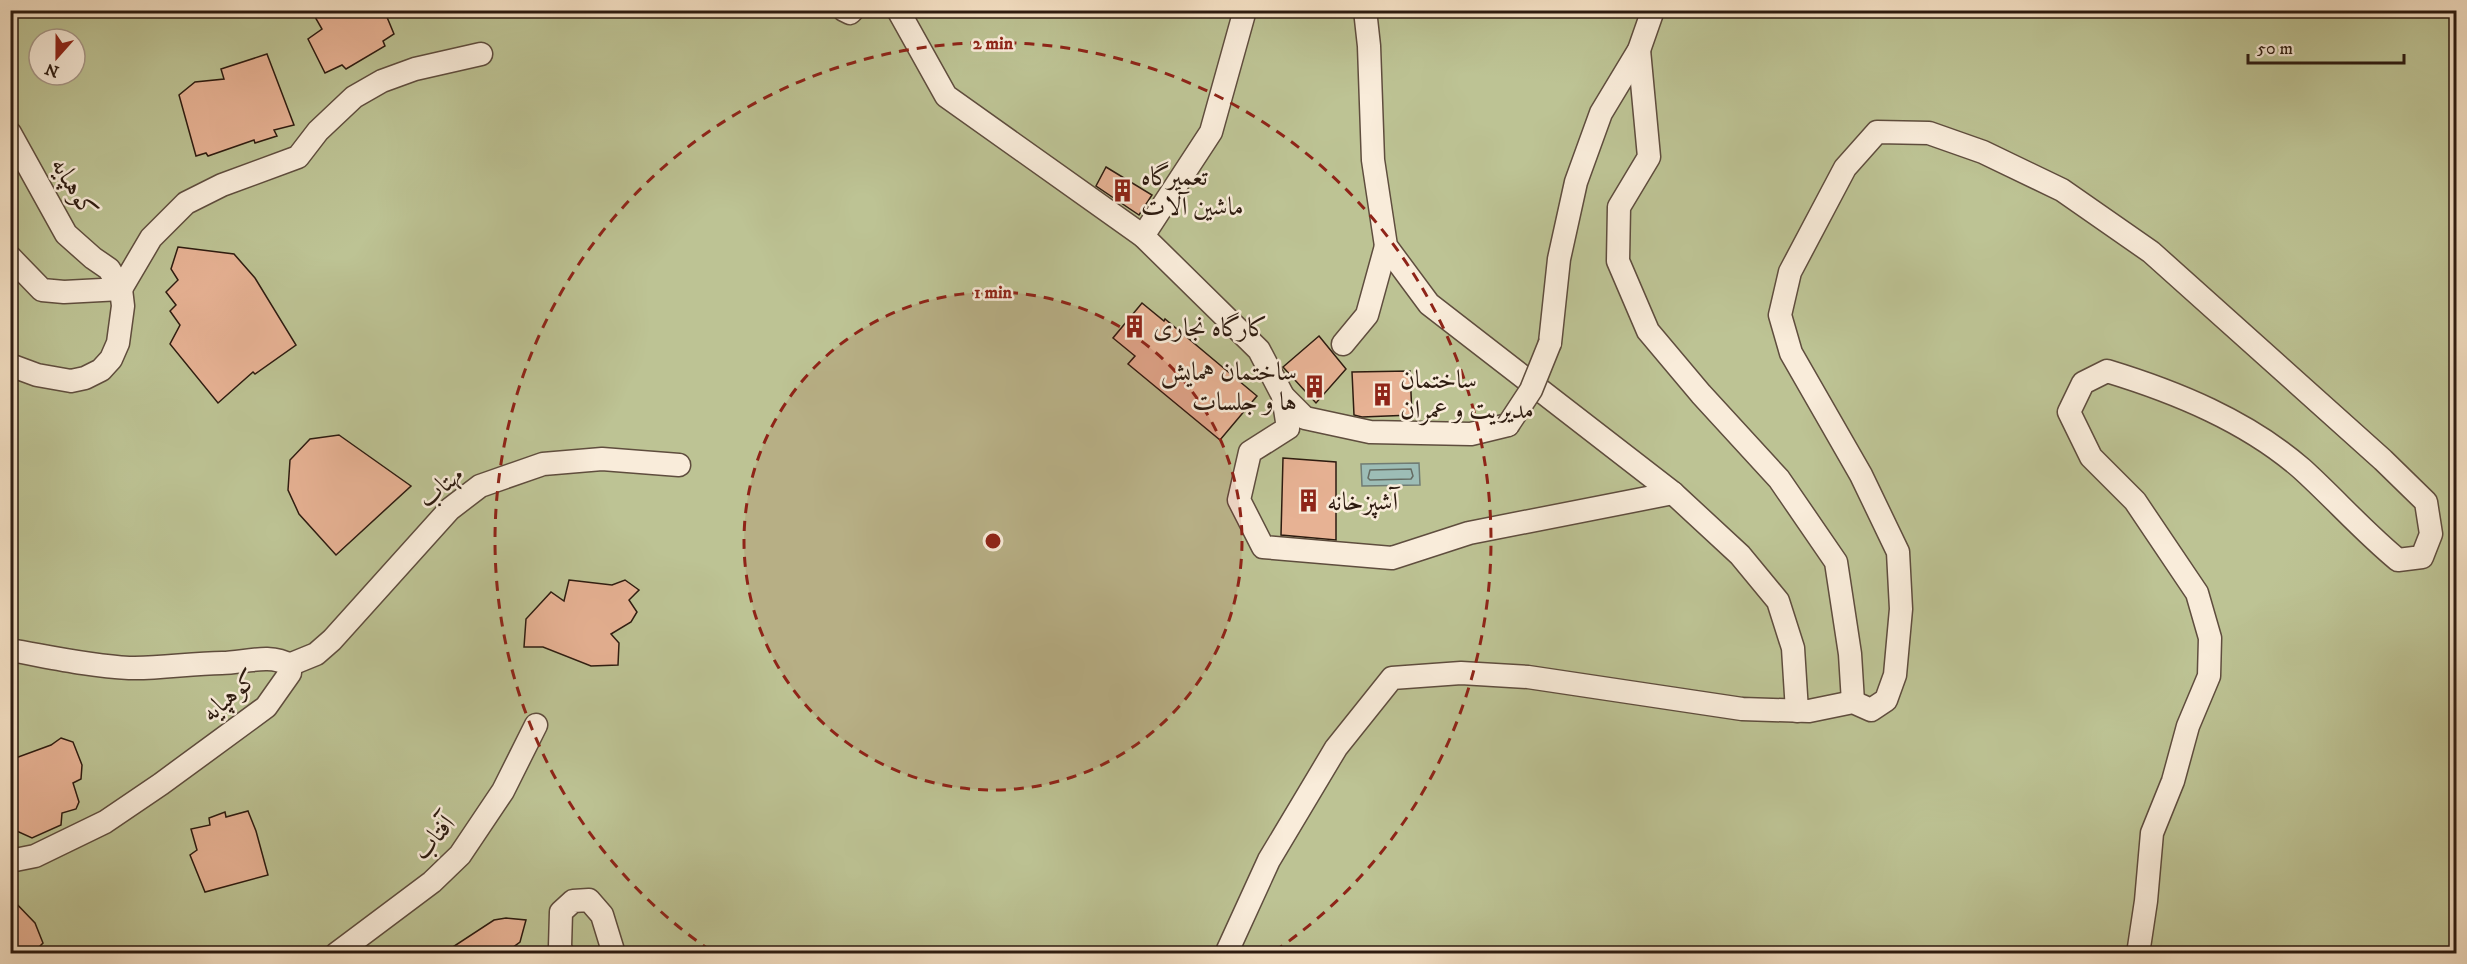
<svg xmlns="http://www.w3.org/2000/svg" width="2467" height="964" viewBox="0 0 2467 964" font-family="'IM FELL DW Pica',Amiri,serif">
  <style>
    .green { fill: #bdc394; stroke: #756f52; stroke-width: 1.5; fill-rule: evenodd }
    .water { fill: #9dbdb6; stroke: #707c74; stroke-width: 1.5 }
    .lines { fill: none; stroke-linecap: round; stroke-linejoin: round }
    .shore { stroke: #656c63; stroke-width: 1.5 }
    .building { fill: #e7b294; stroke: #2d1b10; stroke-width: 1.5 }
    .street-casing { stroke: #5f4d3e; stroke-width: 25 }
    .street { stroke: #f9ecda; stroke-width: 22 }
    .street-bridge-casing { stroke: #5f4d3e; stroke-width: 25; stroke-linecap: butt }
    .street-bridge { stroke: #f9ecda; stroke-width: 22 }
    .ring { fill: none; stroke: #8f2418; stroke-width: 3; stroke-dasharray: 10 8 }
    .labels { text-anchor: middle; stroke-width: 5; stroke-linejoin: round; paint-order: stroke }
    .poi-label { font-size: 26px; fill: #2d1b10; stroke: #f9ecda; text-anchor: start }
    .street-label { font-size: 26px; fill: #2d1b10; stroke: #f9ecda }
    .centre { fill: #8f2418; stroke: #f9ecda; stroke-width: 3 }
    .ring-label { font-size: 18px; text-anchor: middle; font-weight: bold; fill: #8f2418; stroke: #f9ecda; stroke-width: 5; stroke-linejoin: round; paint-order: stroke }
  </style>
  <rect width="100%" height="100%" fill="#f6e2c6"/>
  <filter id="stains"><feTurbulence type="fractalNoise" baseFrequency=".00333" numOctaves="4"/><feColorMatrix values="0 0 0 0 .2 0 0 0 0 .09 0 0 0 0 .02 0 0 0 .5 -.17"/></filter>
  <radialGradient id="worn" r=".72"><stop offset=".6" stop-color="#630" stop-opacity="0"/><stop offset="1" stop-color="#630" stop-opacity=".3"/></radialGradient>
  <path class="green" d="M10,11H2456V953H11ZM39,39H75V75H39Z"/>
  <polygon class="water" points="1419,463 1420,485 1362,486 1361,464"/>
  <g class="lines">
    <polygon class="shore" points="1411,469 1413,476 1411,479 1370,480 1368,478 1370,470"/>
  </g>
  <g class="building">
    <polygon points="311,10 384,10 394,34 383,41 385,46 346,69 342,65 325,73 308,39 322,29"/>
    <polygon points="267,54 294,125 274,130 277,136 255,143 254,140 208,156 206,153 196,156 179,95 195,82 224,79 221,69"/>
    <polygon points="1106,167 1152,195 1139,215 1096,186"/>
    <polygon points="178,247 234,254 255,278 296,345 255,374 253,372 218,403 170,344 180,325 170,311 176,305 166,292 178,280 171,269"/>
    <polygon points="1142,303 1164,321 1165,319 1257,396 1220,440 1128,364 1135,356 1113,338"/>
    <polygon points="1319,336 1346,369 1316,403 1283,367"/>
    <polygon points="1410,371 1412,415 1362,417 1354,415 1352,372"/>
    <polygon points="339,435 411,486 336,555 299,514 288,490 290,460 310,439"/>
    <polygon points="1283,458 1336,462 1336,540 1281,535"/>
    <polygon points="569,580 612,585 625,580 639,590 629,600 637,612 631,622 611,634 619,643 618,665 591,666 543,647 524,647 526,619 551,592 564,601"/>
    <polygon points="61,738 73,742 82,765 81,779 73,783 79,802 76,809 62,813 61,825 32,838 10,828 10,760 51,745"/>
    <polygon points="248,811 256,831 268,875 205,892 190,855 197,850 191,829 210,825 209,818 225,812 226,817"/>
    <polygon points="10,897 35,923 43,943 32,954 10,954"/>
    <polygon points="506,918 526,920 520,942 504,954 442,954 494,920"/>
  </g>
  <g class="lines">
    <defs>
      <g id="street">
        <polyline points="844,10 850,13 853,10"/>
        <polyline points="898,10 946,96 1143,236 1259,350 1283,396 1288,428 1250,452 1239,500 1263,547 1392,558 1469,533 1673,493"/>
        <polyline points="1365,10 1369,46 1373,160 1386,246 1429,304 1673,493 1740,555 1778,601 1793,648 1797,711"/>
        <polyline points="1639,50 1649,157 1619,207 1618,261 1648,331 1701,394 1779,479 1836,562 1850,654 1853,702"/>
        <polyline points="10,133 66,234 93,258 109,269 121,289 123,306 118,343 111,359 101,370 85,378 71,381 37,375 10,365"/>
        <polyline points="1143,236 1211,132 1245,10"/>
        <polyline points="10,257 42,290 64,292 121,289 151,238 186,203 222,185 298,157 318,131 354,97 382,81 415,69 481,54"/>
        <polyline points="1550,343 1559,259 1576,182 1601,113 1639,50 1653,10"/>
        <polyline points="1343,344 1367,315 1386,246"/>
        <polyline points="1283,396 1305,418 1370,432 1471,434 1508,425"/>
        <path d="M10,650C50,657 89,666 129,668C160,669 191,663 222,663C243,663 271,653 289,665L290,673L266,707L161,784L105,822L35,856L10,861"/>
        <polyline points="289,665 316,654 332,640 450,509 480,486 543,464 602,459 679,465"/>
        <polyline points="336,954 432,882 460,855 503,791 536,725"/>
        <polyline points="563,954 560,947 561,912 573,901 589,900 602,915 614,954"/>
        <path d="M1226,954L1269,860L1336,748L1392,678L1461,673L1528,677L1742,709L1809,711L1853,702L1871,710L1886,700L1895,675L1901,609L1898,552L1861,475L1791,353L1780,315L1790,272L1845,168L1877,132L1929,133L1983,152L2062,190L2151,252L2383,460L2426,502L2431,534L2422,557L2398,560C2364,532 2335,499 2302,469C2247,421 2176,392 2107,371L2083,383L2069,412L2091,457L2135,501L2197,593L2210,638L2209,676L2188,726L2173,781L2152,833L2146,901L2138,954"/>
      </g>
    </defs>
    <use href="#street" class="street-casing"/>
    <use href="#street" class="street"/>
    <defs>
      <polyline id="street-bridge" points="1508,425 1531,390 1550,343"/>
    </defs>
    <use href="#street-bridge" class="street-bridge-casing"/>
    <use href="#street-bridge" class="street-bridge"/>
  </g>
  <circle cx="993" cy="541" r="249" fill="#8f2418" fill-opacity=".12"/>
  <g class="ring">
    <circle cx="993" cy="541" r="249"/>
    <path d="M711 951A498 498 0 1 1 1275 951"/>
  </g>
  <defs>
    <symbol id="building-bare" viewBox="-9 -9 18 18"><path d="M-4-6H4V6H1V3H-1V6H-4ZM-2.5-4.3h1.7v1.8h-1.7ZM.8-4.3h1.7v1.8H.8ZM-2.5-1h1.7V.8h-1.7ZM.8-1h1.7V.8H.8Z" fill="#8f2418" stroke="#f9ecda" stroke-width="2.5" paint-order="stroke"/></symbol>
  </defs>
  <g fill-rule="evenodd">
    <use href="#building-bare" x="1106" y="174" width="33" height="33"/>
    <use href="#building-bare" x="1118" y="310" width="33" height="33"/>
    <use href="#building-bare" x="1298" y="370" width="33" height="33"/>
    <use href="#building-bare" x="1366" y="378" width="33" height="33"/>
    <use href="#building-bare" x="1292" y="484" width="33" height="33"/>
  </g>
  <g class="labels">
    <g class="poi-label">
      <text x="1141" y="185">تعمیرگاه<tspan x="1141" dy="30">ماشین آلات</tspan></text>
      <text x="1153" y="336">کارگاه نجاری</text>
      <text x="1297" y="380" text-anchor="end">ساختمان همایش<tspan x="1297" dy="30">ها و جلسات</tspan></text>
      <text x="1400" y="388">ساختمان<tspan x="1400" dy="30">مدیریت و عمران</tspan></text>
      <text x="1327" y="510">آشپزخانه</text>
    </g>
    <g class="street-label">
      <text transform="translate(75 187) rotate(59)" y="9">کوهپایه</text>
      <text transform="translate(440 486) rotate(-40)" y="9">مهتاب</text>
      <text transform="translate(229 695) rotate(-41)" y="9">کوهپایه</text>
      <text transform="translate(433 837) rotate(-49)" y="9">آفتاب</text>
    </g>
  </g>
  <circle cx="993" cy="541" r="9" class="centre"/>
  <g class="ring-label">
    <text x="993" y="49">2 min</text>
    <text x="993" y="298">1 min</text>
  </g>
  <rect width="2467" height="964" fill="none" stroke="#f6e2c6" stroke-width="36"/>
  <rect x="12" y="12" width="2443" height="940" fill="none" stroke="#2d1b10" stroke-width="3"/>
  <rect x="18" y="18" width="2431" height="928" fill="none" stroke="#2d1b10" stroke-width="1.5"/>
  <g transform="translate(57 57) rotate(201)"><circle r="28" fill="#f9ecda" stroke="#a79889" stroke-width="1.5"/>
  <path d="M0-4.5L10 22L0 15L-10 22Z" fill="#8f2418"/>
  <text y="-9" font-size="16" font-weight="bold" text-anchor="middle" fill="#2d1b10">N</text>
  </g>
  <path d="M2248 54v9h156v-9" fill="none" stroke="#2d1b10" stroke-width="3"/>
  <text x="2257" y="54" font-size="18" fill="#2d1b10" stroke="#f9ecda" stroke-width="4.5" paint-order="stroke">50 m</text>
  <rect width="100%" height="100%" filter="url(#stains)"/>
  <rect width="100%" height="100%" fill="url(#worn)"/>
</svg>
